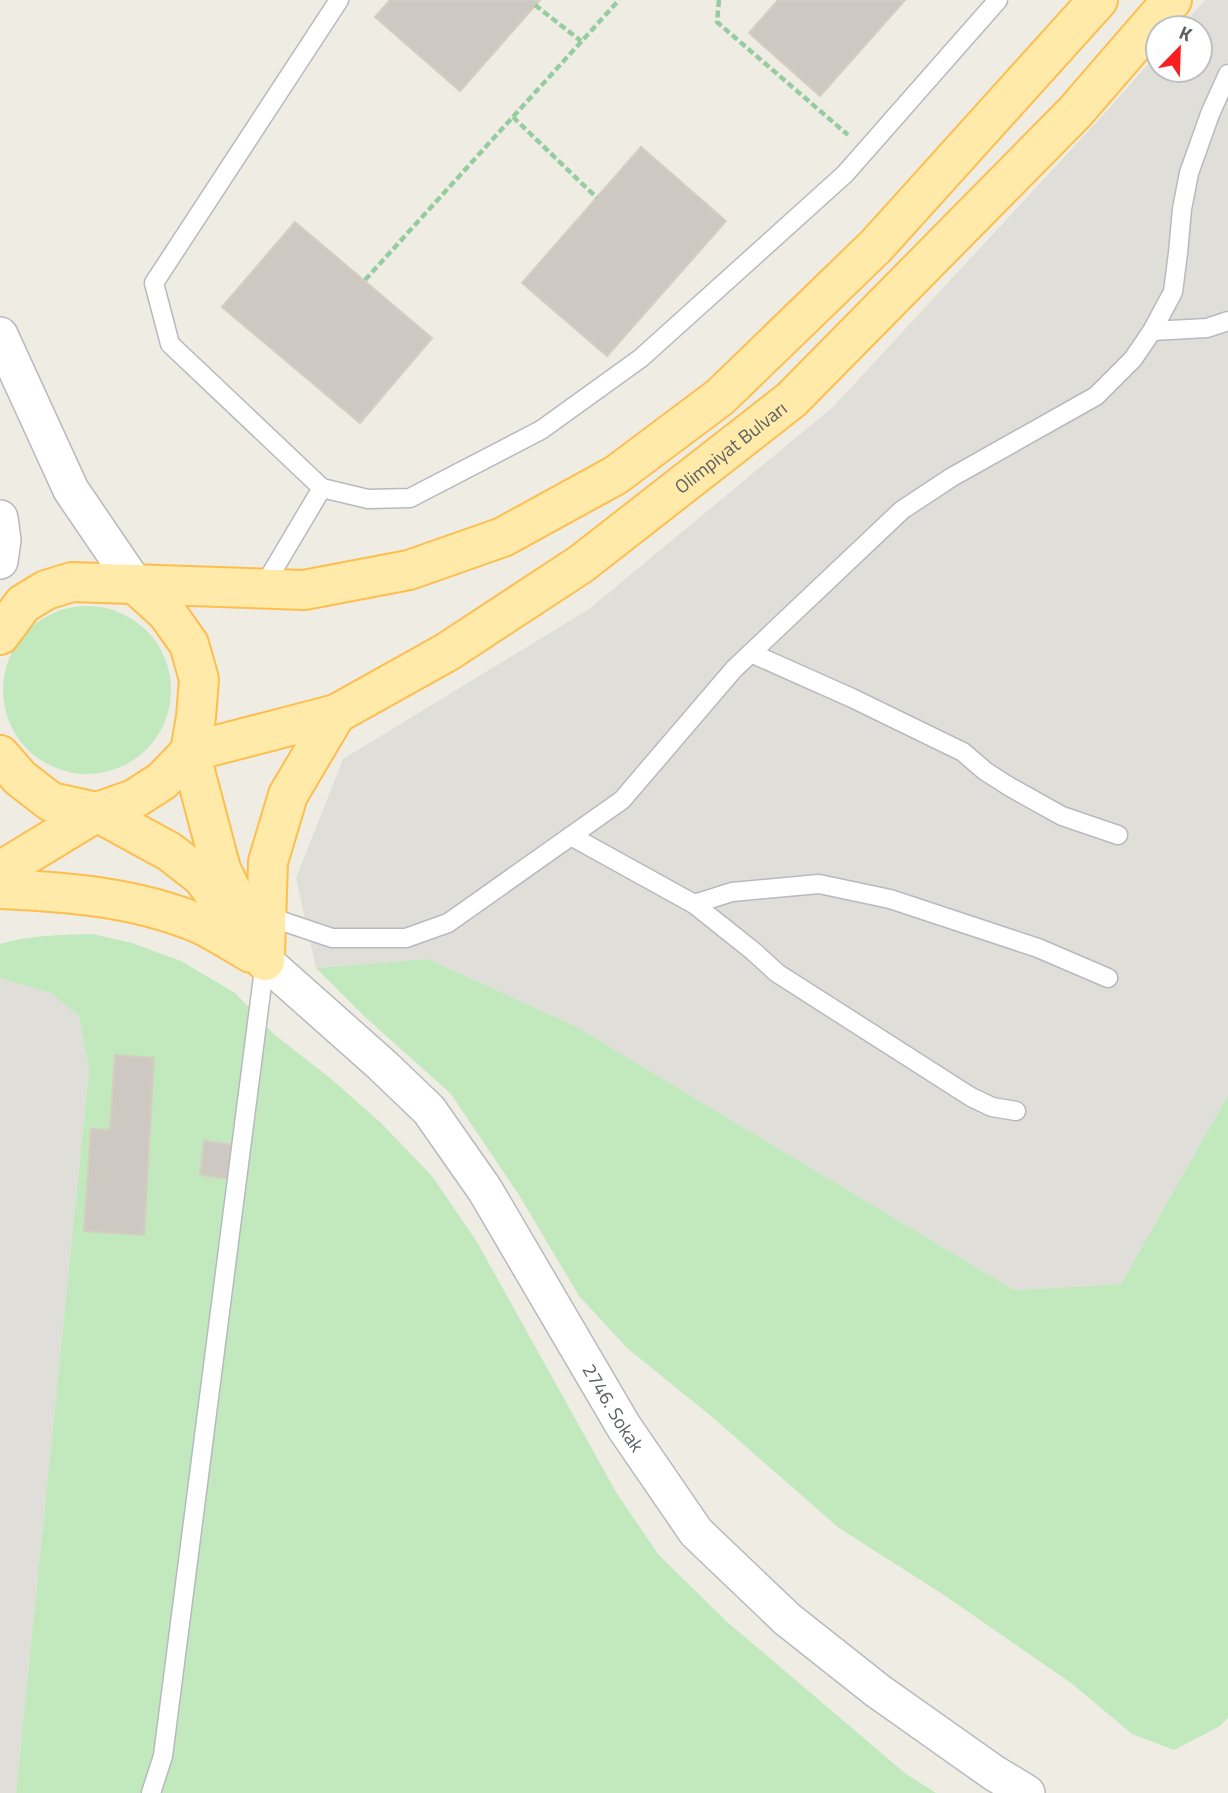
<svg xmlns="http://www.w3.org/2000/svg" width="1228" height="1793" viewBox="0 0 1228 1793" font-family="'Titillium Web',sans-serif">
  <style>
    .industrial { fill: #e0ded8 }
    .green { fill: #c1e9bd }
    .building { fill: #cdc9c2; stroke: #d5cdc1; stroke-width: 2 }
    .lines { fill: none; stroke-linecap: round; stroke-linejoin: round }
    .service-casing { stroke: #b6babf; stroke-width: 21 }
    .minor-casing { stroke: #b6babf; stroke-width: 38 }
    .primary-casing { stroke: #febe4d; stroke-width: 42 }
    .path { stroke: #95cca0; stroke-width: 4.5; stroke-dasharray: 7 3.5; stroke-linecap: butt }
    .service { stroke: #fff; stroke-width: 18 }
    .minor { stroke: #fff; stroke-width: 35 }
    .primary { stroke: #ffeaa9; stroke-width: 38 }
    .labels { text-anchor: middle; stroke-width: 5; stroke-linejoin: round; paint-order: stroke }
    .street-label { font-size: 19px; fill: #5b6165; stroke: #fff }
  </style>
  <rect width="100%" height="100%" fill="#efece3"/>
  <g class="industrial">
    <polygon points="1205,0 1228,0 1228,1095 1121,1284 1014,1290 575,1026 428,959 316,968 296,878 343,759 589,609 833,407 1104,114 1158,53 1158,70 1200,70 1200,28 1180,28"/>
    <polygon points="0,978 51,993 79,1016 89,1070 16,1793 0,1793"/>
  </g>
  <g class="green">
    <circle cx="87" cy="690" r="84"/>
    <path d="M92,934L132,943L181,961L235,993L275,1035L330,1078L381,1123L432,1176L477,1242L616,1492L658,1554L726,1621L906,1774L936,1793H16L89,1070L79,1016L51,993L0,978V944C30,935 61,935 92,934Z"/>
    <polygon points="428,959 575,1026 1014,1290 1121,1284 1228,1095 1228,1718 1220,1726 1174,1750 1132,1734 1071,1683 944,1595 839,1528 711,1416 627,1348 579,1296 519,1195 451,1094 364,1016 316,968"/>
  </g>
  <g class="building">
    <polygon points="390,0 540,0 460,91 375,17"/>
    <polygon points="778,0 905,0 820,96 749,33"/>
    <polygon points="641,147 726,221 607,356 522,283"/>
    <polygon points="295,222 432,338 360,423 222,307"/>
    <polygon points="115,1055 154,1058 144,1235 84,1231 91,1129 110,1130"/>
    <polygon points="204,1141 235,1145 231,1179 200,1175"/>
  </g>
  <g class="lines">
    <defs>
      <g id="service">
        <polyline points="339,0 154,283 170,344 322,488 368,499 410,498 541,430 641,358 845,174 998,0"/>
        <polyline points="1152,331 1207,328 1228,321"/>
        <polyline points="262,589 322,488"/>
        <polyline points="751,653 852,698 963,752 985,771 1010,787 1062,816 1118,835"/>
        <polyline points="571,836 694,904 753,951 777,973 971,1097 992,1107 1016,1111"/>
        <polyline points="694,904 732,892 819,884 890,899 1038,948 1108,978"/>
        <polyline points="267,916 332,938 406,938 448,923 622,800 734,669 902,510 952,477 1096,396 1133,359 1152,331 1173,292 1178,253 1182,209 1189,173 1210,114 1228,74"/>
        <polyline points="151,1793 163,1756 265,961"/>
      </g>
      <g id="minor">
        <polyline points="0,335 71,490 135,584"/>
        <polyline points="0,518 3,540 0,561"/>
        <path id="s1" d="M265,961L382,1065L429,1110L485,1190L624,1427L696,1532L787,1619L878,1691L994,1773L1027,1793"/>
      </g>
      <g id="primary">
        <polyline points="135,584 167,613 189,644 199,679 196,717 190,752 221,869 265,961"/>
        <polyline points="0,635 23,604 46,590 72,582 304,590 409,570 503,537 616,475 720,397 876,246 1098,0"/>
        <path id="s2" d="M190,752L336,714L447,652L581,564L791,400L1075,112L1172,0"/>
        <polyline points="0,755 20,778 51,802 97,812 170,852 202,877 228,912"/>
        <polyline points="0,871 97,812 134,799 162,781 190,752"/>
        <path d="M0,889C68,892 136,897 200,924C217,932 234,943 251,953"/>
        <polyline points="265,955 268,862 288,795 336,714"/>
      </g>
    </defs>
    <use href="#service" class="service-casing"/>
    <use href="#minor" class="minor-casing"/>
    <use href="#primary" class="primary-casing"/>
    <g class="path">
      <polyline points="719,0 717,22 848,135"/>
      <polyline points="535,5 581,41"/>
      <polyline points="513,117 597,198"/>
      <polyline points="365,280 619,0"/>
    </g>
    <use href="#service" class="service"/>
    <use href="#minor" class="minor"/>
    <use href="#primary" class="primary"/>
  </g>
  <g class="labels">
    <g class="street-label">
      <text dy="7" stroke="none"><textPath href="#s2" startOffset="628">Olimpiyat Bulvarı</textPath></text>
      <text dy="7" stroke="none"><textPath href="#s1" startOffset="572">2746. Sokak</textPath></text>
    </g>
  </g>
  <g transform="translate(1179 49) rotate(23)"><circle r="33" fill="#ffffff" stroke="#bdc0c1" stroke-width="2"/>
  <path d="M0-5L12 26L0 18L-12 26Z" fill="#f91f21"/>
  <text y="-10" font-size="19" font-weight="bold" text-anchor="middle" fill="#5b6165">K</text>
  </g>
</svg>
